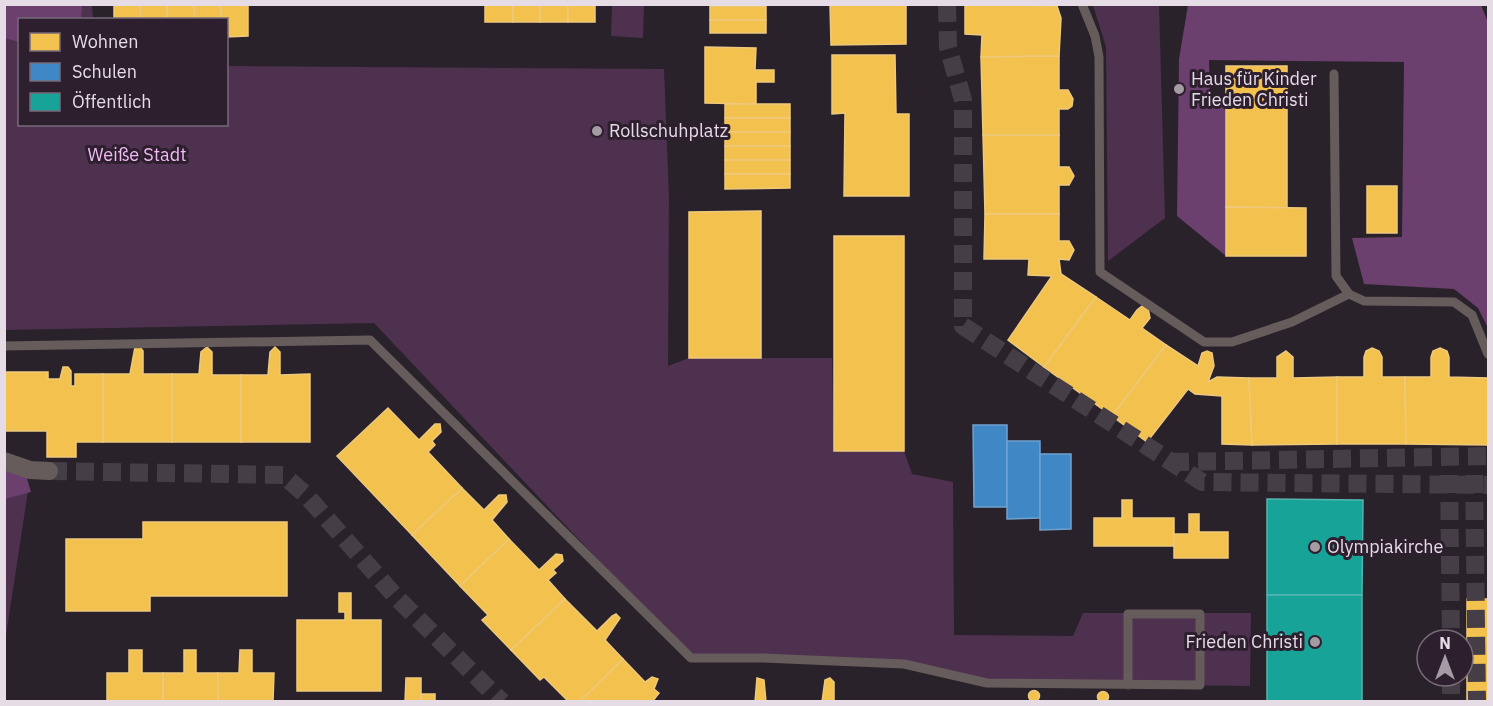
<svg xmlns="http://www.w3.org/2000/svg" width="1493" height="706" viewBox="0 0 1493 706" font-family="'IBM Plex Sans',sans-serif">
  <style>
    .green { fill: #4d314f }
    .forest { fill: #6b3f6e }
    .homes { fill: #f2c14e; stroke: #eec97c; stroke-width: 1.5 }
    .schools { fill: #3f88c5; stroke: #71a1cf; stroke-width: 1.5 }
    .public { fill: #17a398; stroke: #55b4af; stroke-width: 1.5 }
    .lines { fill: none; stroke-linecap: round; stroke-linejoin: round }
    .minor-tunnel { stroke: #463e46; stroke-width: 18; stroke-dasharray: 18 9; stroke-linecap: butt }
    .service { stroke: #665c5b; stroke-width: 9 }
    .minor { stroke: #665c5b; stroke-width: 18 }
    .poi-dot { fill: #a49ba4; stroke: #2d1f2e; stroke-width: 2 }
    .labels { text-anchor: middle; stroke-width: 6; stroke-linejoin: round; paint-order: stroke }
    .poi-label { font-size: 18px; fill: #e6dce6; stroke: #2d1f2e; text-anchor: start }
    .park-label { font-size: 18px; fill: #f3baf7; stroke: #2d1f2e }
  </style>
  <rect width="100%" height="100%" fill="#2a222a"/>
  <g class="green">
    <polygon points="4,5 92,5 93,19 20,20 20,124 226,124 227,66 664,69 669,198 668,366 689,358 832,358 834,450 904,451 912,474 953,482 954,635 1073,636 1083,613 1251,613 1250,686 987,683 906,668 691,658 374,323 5,330"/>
    <polygon points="612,5 644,5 643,38 611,36"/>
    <polygon points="1093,5 1159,5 1165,218 1108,261 1106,47"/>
    <polygon points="5,484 28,491 5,642"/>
  </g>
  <g class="forest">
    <polygon points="5,4 82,4 82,5 81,19 20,20 19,42 5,38"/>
    <polygon points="1188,5 1481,5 1488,22 1488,328 1478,308 1454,289 1364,284 1352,238 1402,237 1404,62 1209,60 1210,93 1239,125 1240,197 1226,207 1226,256 1177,216 1179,59"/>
    <polygon points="5,470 26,475 31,492 5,499"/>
  </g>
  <g class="homes">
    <polygon points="114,4 140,4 141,20 114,20"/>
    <polygon points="140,4 167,4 167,20 141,20"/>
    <polygon points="167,4 194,4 195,20 167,20"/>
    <polygon points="194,4 221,4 221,20 195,20"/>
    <polygon points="221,4 248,4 248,36 226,37 226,20 221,20"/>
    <rect x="485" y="4" width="28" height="18"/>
    <rect x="513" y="4" width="27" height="18"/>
    <rect x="540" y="4" width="28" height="18"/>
    <rect x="568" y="4" width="27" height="18"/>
    <polygon points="830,4 906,4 906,44 831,45"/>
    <polygon points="965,4 1057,6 1061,18 1059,56 981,57 982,35 965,34"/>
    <rect x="710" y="6" width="56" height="14"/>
    <rect x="710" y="20" width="56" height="13"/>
    <polygon points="705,47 756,48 755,70 774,70 774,82 756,82 756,104 705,103"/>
    <polygon points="832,55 895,55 896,114 909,114 909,196 844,196 845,113 832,114"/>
    <polygon points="1059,56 1059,90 1068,90 1073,99 1072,106 1068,109 1059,109 1059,135 983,135 981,57"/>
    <polygon points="1226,66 1287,66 1287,208 1226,207"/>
    <rect x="725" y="104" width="65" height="14"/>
    <rect x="725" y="118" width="65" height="14"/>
    <rect x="725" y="132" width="65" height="14"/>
    <polygon points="983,135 1059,135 1059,167 1069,167 1074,176 1069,185 1059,185 1059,214 985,214"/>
    <rect x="725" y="146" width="65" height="14"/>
    <rect x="725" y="160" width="65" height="14"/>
    <polygon points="725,174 790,174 790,188 725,189"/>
    <rect x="1367" y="186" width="30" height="47"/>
    <polygon points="1226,207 1306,208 1306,256 1226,256"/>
    <polygon points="761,211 761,358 689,358 689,212"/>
    <polygon points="985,214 1059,214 1059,241 1069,241 1074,250 1069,260 1059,259 1061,274 1096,297 1044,367 1008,340 1052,276 1028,275 1029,259 984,259"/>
    <rect x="834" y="236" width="70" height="215"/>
    <polygon points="1096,297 1130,320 1137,310 1142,306 1148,308 1150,318 1142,328 1166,345 1112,416 1044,367"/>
    <polygon points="1166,345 1198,366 1202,353 1207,351 1212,353 1214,366 1208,382 1217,377 1249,378 1252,445 1222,444 1222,396 1195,394 1188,389 1147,442 1112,416"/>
    <polygon points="135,347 140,347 143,351 143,374 172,374 172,442 103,442 103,374 130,374"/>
    <polygon points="207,347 212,352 212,375 241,375 241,442 172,442 172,374 199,374 201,352"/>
    <polygon points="275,347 280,352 280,375 310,374 310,442 241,442 241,375 268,375 270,352"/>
    <polygon points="1372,348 1379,351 1382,357 1382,377 1405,377 1406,444 1337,444 1337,377 1364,377 1364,357 1366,351"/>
    <polygon points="1440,348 1447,351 1449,357 1449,377 1488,378 1488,445 1406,444 1405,377 1431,377 1431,357 1433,351"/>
    <polygon points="1286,351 1293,357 1293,378 1337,377 1337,444 1252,445 1249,378 1277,378 1277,357"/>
    <polygon points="63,367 68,367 71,371 71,386 75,386 75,374 103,374 103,442 76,442 76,457 47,457 47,431 4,431 4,372 48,372 48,379 60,379"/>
    <polygon points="388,408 419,440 435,424 440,424 441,432 432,441 435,445 428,452 462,488 412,535 337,456"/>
    <polygon points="462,488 484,510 499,495 506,495 507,502 492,520 509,539 460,586 412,535"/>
    <polygon points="1122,500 1132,500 1132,518 1174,518 1174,546 1094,546 1094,518 1122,518"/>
    <polygon points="1189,514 1199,514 1199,532 1228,532 1228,558 1174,558 1174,534 1189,534"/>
    <polygon points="143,522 287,522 287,596 150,596 150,611 66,611 66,539 143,539"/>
    <polygon points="509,539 539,570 556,554 562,555 563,561 553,570 556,573 548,580 565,599 511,650 482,620 488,615 460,586"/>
    <polygon points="339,593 351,593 351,620 381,620 381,691 297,691 297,620 345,620 345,612 339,612"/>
    <polygon points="565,599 597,631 612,616 616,614 620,618 605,640 623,659 579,702 569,702 544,677 540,680 511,650"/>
    <rect x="1467" y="599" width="21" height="103"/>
    <polygon points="129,650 142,650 142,673 163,673 163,702 107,702 107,673 129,673"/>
    <polygon points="184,650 196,650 196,673 218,673 218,702 163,702 163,673 184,673"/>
    <polygon points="240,650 252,650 252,673 274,673 273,702 218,702 218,673 239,673"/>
    <polygon points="623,659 645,682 652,677 658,679 654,689 659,693 652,702 579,702"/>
    <polygon points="406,678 421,678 421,702 405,702"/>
    <polygon points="757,678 764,680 766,702 755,702"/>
    <polygon points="830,678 834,682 834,702 822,702 825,680"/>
    <circle cx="1034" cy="696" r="5.5"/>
    <circle cx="1103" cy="697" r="5.5"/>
    <rect x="421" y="694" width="14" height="8"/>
  </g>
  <g class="schools">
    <polygon points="973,425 1007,425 1007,507 974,507"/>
    <polygon points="1007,441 1040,441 1040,518 1007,519"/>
    <polygon points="1040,454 1071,454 1071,529 1040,530"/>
  </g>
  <g class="public">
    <polygon points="1267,499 1363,500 1362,595 1267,595"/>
    <rect x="1267" y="595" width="95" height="107"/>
  </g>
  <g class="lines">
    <g class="minor-tunnel">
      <polyline points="947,4 948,47 963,100 963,326 1202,482 1488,485"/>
      <polyline points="1171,462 1488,456"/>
      <polyline points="49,471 283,475 305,494 396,597 502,702"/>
      <polyline points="1449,475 1451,640"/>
      <polyline points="1474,475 1477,702"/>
      <polyline points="1451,676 1451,702"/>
    </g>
    <g class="service">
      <polyline points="1082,4 1095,36 1099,57 1100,272 1204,342 1232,342 1292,322 1349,294"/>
      <polyline points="1334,74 1336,276 1349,294 1364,301 1454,302 1472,315 1488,354"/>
      <polyline points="4,346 370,340 691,658 763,658 904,664 987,683 1200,685 1200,614 1128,614 1128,685"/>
    </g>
    <polyline class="minor" points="4,461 30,470 49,471"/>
  </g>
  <g class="poi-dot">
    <circle cx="1179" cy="89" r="6"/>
    <circle cx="597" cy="131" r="6"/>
    <circle cx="1315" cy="547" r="6"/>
    <circle cx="1315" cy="642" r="6"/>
  </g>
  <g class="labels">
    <g class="poi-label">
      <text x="1191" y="85">Haus für Kinder<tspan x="1191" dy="21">Frieden Christi</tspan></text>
      <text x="609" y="137">Rollschuhplatz</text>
      <text x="1327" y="553">Olympiakirche</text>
      <text x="1303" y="648" text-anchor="end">Frieden Christi</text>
    </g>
    <g class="park-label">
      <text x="137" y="161">Weiße Stadt</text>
    </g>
  </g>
  <rect width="1493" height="706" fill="none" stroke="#e6dce6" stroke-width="12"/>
  <rect x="18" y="18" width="210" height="108" fill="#2d1f2e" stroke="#776b78" stroke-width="1.5"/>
  <rect x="30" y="33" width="30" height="18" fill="#f2c14e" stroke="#776b78" stroke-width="1.5"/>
  <text x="72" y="48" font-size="18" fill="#e6dce6">Wohnen</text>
  <rect x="30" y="63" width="30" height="18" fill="#3f88c5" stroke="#776b78" stroke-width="1.5"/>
  <text x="72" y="78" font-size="18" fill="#e6dce6">Schulen</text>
  <rect x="30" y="93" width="30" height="18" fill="#17a398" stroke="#776b78" stroke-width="1.5"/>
  <text x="72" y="108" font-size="18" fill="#e6dce6">Öffentlich</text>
  <g transform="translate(1445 658)"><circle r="28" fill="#2d1f2e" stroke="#776b78" stroke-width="1.5"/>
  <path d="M0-4.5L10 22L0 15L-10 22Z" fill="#a49ba4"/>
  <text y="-9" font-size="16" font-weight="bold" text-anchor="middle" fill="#e6dce6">N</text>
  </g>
</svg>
